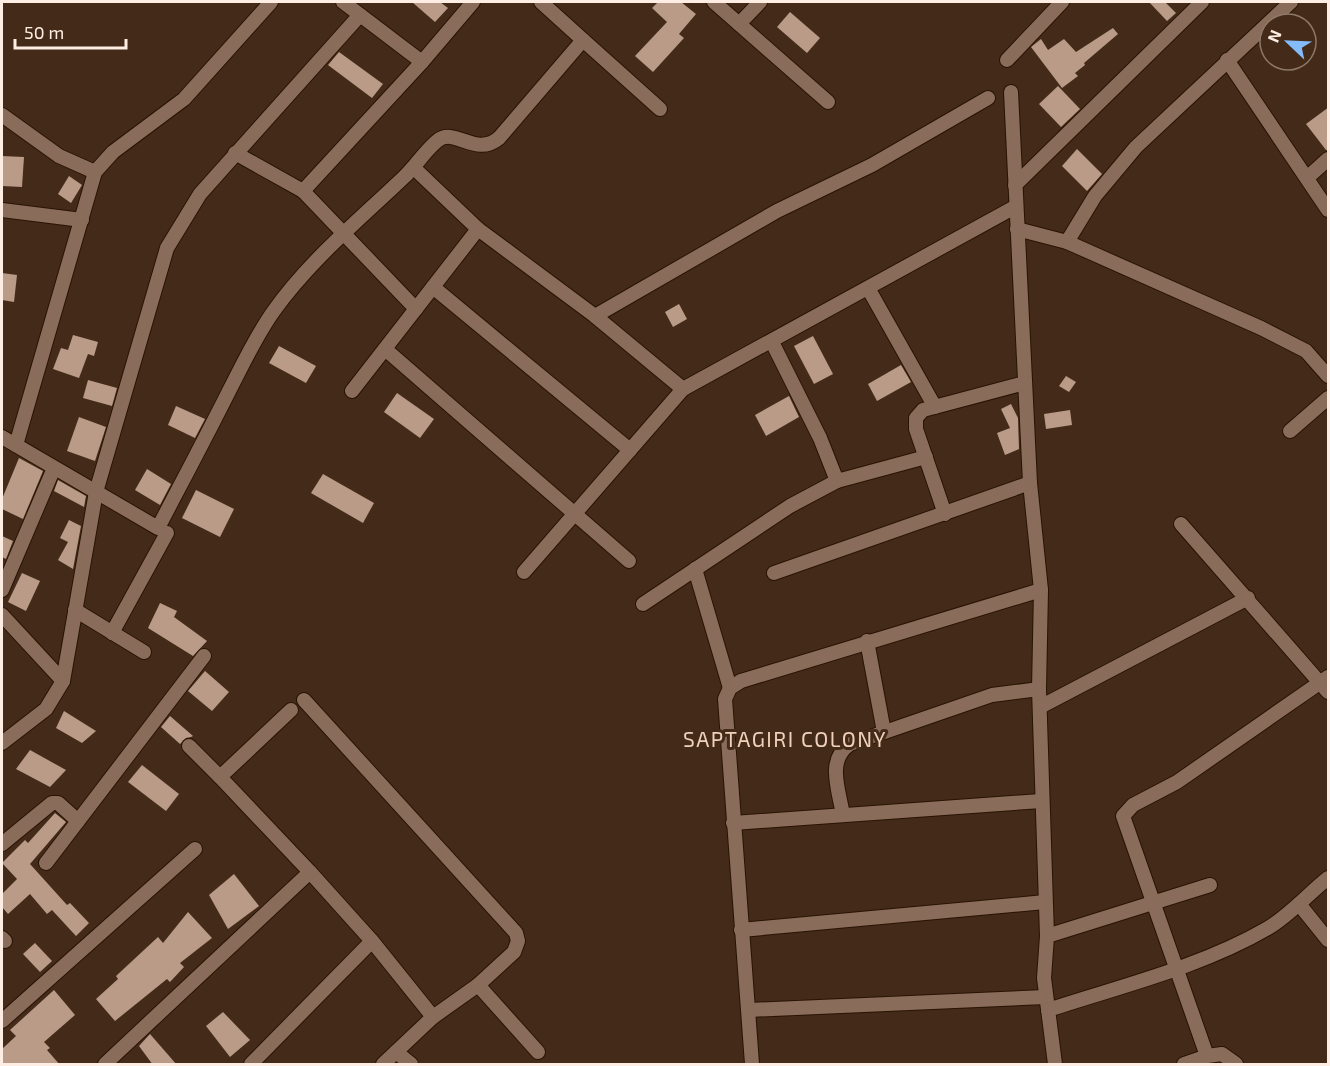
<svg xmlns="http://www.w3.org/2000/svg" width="1330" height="1066" viewBox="0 0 1330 1066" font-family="'Exo 2',sans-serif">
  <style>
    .building { fill: #b99b87 }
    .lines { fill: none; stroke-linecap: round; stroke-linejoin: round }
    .minor-casing { stroke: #291303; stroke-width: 16 }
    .minor { stroke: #896c59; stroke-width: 14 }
    .labels { text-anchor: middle; stroke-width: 6; stroke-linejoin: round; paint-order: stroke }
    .neighbourhood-label { font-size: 21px; letter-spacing: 1.5px; fill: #f1d1bb; stroke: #442b19 }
  </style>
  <rect width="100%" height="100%" fill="#442b19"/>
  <g class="building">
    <polygon points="412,2 440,2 448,8 435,22"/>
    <polygon points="658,2 681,2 696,14 679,34 684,38 653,72 635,56 667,22 652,8"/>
    <polygon points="1149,2 1165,2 1176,13 1167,21"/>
    <polygon points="790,12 820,38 807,53 777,27"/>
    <polygon points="1113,28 1118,34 1084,63 1085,65 1075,73 1078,76 1062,88 1031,47 1041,39 1048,50 1064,39 1076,52"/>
    <polygon points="339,52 383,84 372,98 328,65"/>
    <polygon points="1058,86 1080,109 1061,127 1039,104"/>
    <polygon points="1329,107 1329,150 1326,150 1306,124"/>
    <polygon points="1077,149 1102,174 1087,191 1062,166"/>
    <polygon points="2,156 24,157 22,187 2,186"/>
    <polygon points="69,176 82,185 71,203 58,194"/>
    <polygon points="2,273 17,275 14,302 2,300"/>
    <polygon points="679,304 687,319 673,327 665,312"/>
    <polygon points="73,335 98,342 94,356 88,354 79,378 53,369 61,348 68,350"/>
    <polygon points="813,336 833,374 814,384 794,346"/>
    <polygon points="279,346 316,366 306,383 269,363"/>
    <polygon points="901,365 911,382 877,401 868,384"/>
    <polygon points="1066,376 1076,382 1069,392 1059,386"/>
    <polygon points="88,380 117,388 112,406 83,398"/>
    <polygon points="397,393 434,419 420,438 384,412"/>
    <polygon points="789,396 799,417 766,436 755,415"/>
    <polygon points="1011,404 1018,418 1019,449 1005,455 997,433 1010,428 1001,409"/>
    <polygon points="176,406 205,419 195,438 168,425"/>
    <polygon points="1070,410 1072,425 1046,429 1044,414"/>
    <polygon points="79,417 106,427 95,461 67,451"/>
    <polygon points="19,458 43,471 23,519 2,509 2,499"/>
    <polygon points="147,469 171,484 160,505 135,490"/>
    <polygon points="323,474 374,503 363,523 311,493"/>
    <polygon points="58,480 86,496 84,507 54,491"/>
    <polygon points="196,490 234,509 220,537 182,518"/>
    <polygon points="69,520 81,526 73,569 58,560 68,542 60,538"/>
    <polygon points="2,536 13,541 6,559 2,557"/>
    <polygon points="22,573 40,581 26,611 8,602"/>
    <polygon points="160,603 177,611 174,617 207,641 193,656 148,628"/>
    <polygon points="205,671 229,692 212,711 188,691"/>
    <polygon points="64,711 96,731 82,743 56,728"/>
    <polygon points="170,716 193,736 191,737 186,738 180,744 161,727"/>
    <polygon points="30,750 66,770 50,787 16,769"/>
    <polygon points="142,765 179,794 166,811 128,782"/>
    <polygon points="55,813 66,822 30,864 67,905 70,903 89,923 76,936 52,910 47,914 30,894 8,914 2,907 2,894 17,879 2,863 25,840 28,843"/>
    <polygon points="234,874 259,906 228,929 209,895"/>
    <polygon points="188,912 212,938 180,963 184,967 170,982 167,979 115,1021 96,999 118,979 116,976 158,937 163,943"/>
    <polygon points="35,943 52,961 40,972 23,954"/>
    <polygon points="54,990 75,1015 44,1042 50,1048 47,1050 60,1065 2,1065 2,1049 16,1036 10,1030"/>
    <polygon points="223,1012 250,1040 230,1057 206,1026"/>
    <polygon points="150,1034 177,1065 153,1065 139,1046"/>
  </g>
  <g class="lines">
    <defs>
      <g id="minor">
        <polyline points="343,2 422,62"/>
        <polyline points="714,2 828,102"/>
        <polyline points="739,24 760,2"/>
        <polyline points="583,40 660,109"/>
        <polyline points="1007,60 1062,2"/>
        <polyline points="1227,60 1328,210"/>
        <polyline points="1011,92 1030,483 1041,590 1039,689 1047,936 1044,978 1055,1064"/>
        <polyline points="2,115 59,156 95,172"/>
        <polyline points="235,153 303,191 416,309"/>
        <polyline points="414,168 478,229 595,316 683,389"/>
        <polyline points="1307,178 1328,159"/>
        <polyline points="1015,185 1202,2"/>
        <polyline points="303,191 422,62 473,2"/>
        <polyline points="2,210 82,220"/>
        <polyline points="1017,229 1067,242 1261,328 1306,351 1328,376"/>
        <polyline points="1067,242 1095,196 1136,147 1291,2"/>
        <polyline points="433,287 630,450"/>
        <polyline points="868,288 935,407"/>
        <polyline points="595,316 777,211 872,165 988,98"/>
        <polyline points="385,349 629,561"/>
        <polyline points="352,391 478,229"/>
        <polyline points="1290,431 1328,398"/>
        <path d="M2,437L158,528C182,482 206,437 229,391C243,364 256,336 273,312C309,261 359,220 403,178C415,167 424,152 437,141C455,126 475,158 499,138L583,40L541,2"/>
        <polyline points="16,445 95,172 113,152 184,99 271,2"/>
        <polyline points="837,481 926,457"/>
        <polyline points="945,514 916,429 916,418 923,410 1025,383"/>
        <polyline points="1181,524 1328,692"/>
        <polyline points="695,569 730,688"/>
        <polyline points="524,572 683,389 1015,207"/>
        <polyline points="774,573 1030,483"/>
        <polyline points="2,590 54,468"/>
        <polyline points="643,604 790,506 837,481 820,438 772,342"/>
        <polyline points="75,610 144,652"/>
        <polyline points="2,615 63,681"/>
        <polyline points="112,633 167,533"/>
        <polyline points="867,641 884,732"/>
        <polyline points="304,700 516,933 518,941 514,952 478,985 433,1017 383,1064"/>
        <polyline points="1040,707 1248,598"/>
        <polyline points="2,743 46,709 63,681 96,492 167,248 200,194 360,15"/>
        <polyline points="189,746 220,777"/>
        <path d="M843,815C839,790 826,760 850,744L992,695L1039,689"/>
        <polyline points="733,823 1041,801"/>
        <polyline points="2,844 52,803 58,803 78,821"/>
        <polyline points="46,863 204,656"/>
        <polyline points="310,872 372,941 433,1017"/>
        <polyline points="1299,904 1328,940"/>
        <polyline points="741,930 1045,902"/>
        <polyline points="1047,936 1210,885"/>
        <polyline points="2,938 5,941"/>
        <polyline points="478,985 538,1052"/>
        <polyline points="749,1010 1046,997"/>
        <path d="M1048,1010C1121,986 1201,967 1268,928C1290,915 1308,894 1328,878"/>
        <polyline points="2,1021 195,849"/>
        <polyline points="396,1052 411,1064"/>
        <polyline points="1207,1056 1123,816 1133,805 1177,782 1328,677"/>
        <polyline points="105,1064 310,872 220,777 291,710"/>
        <polyline points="251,1064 372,941"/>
        <polyline points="752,1064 725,699 730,688 741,681 1041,590"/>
        <polyline points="1184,1064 1207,1056 1222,1054 1236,1064"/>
      </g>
    </defs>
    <use href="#minor" class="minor-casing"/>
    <use href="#minor" class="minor"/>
  </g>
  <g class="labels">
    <g class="neighbourhood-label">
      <text x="785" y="747">SAPTAGIRI COLONY</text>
    </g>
  </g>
  <rect width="1330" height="1066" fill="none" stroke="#feede2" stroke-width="6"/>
  <g transform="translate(1288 42) rotate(293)"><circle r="28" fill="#442b19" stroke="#8e7969" stroke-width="1.5"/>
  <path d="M0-4.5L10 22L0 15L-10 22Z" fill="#84bcfb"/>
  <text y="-9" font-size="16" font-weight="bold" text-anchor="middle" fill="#feede2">N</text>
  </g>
  <path d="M15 39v9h111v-9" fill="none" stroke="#feede2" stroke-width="3"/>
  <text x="24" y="39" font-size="18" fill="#feede2" stroke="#442b19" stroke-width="4.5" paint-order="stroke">50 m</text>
</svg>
